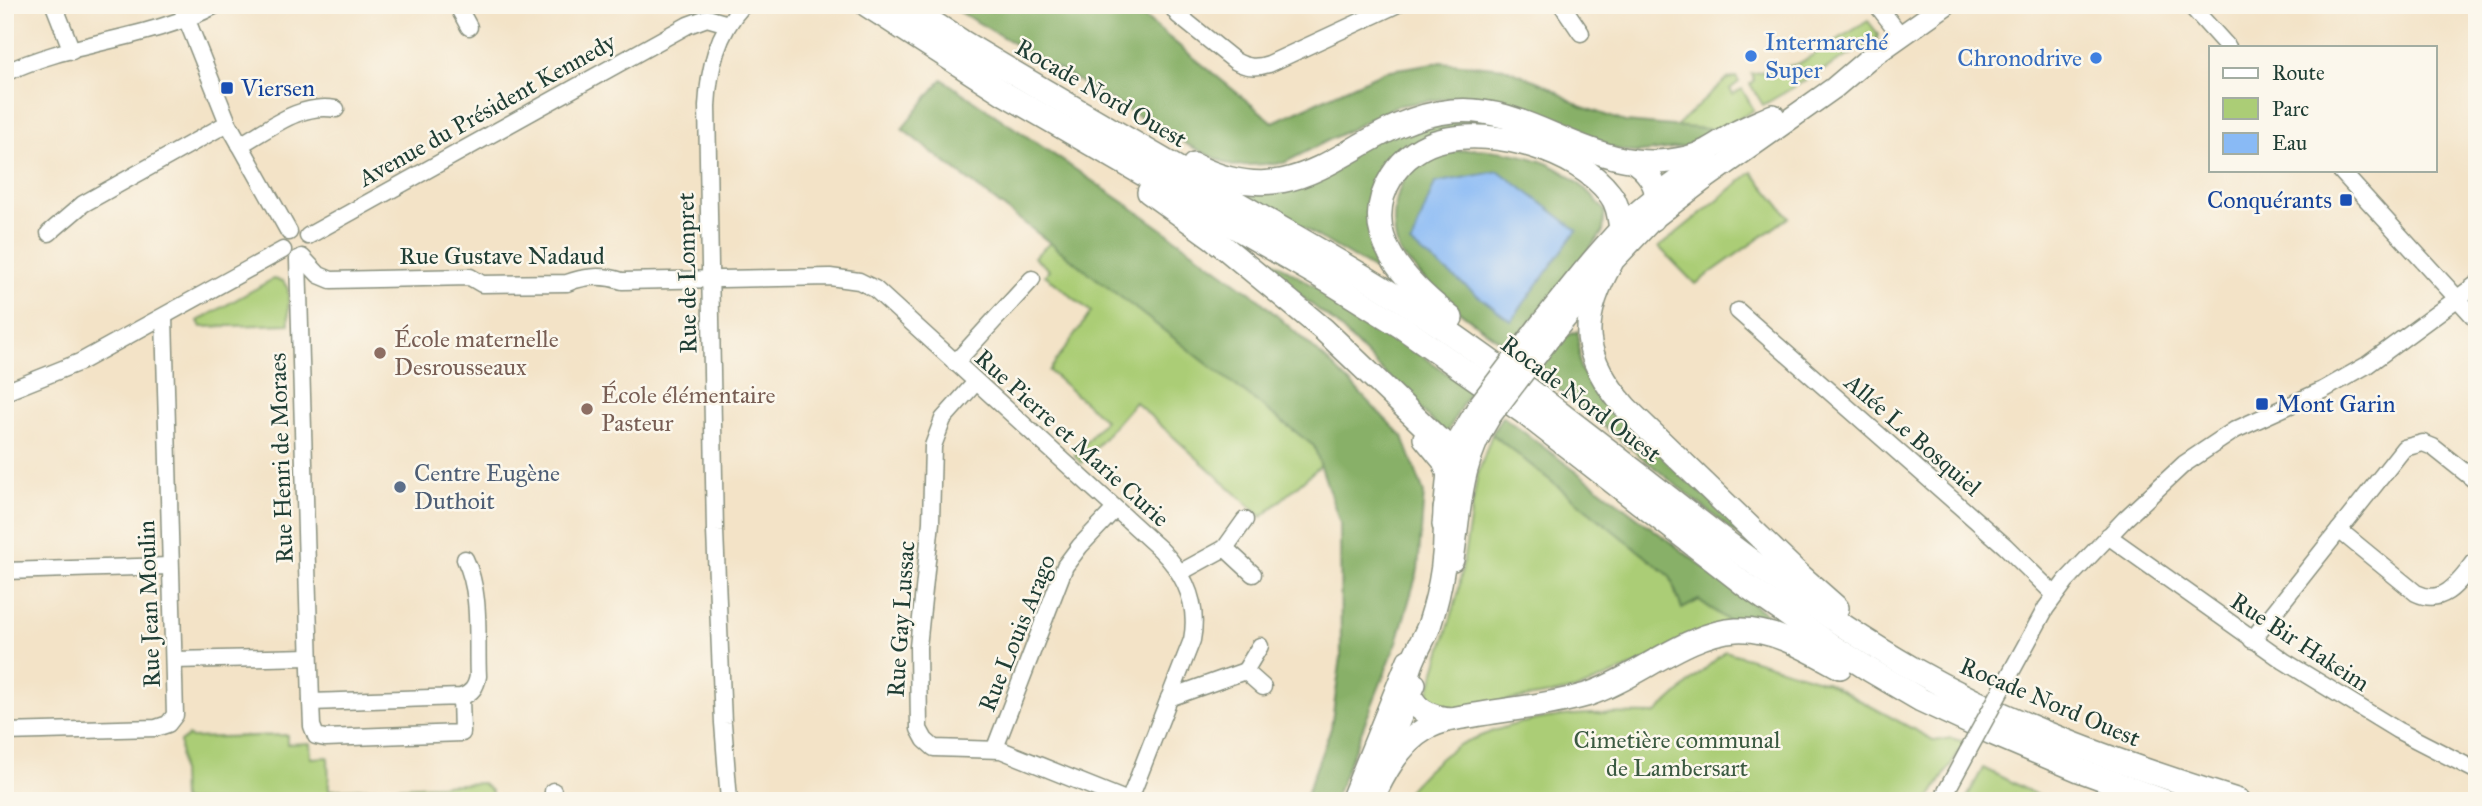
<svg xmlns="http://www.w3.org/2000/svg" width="2482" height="806" viewBox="0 0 2482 806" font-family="'IM FELL Great Primer',serif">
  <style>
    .green { fill: #abcd76; stroke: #658555; stroke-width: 2 }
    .forest { fill: #88b067; stroke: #54764e; stroke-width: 2 }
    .water { fill: #89baf5; stroke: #547c94; stroke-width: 2 }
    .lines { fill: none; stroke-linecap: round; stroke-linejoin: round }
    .minor-casing { stroke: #89907e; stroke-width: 19 }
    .major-casing { stroke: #89907e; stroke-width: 24 }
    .highway-casing { stroke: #89907e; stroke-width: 26 }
    .minor { stroke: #fff; stroke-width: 16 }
    .major { stroke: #fff; stroke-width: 21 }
    .highway { stroke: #fff; stroke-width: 23 }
    .minor-bridge-casing { stroke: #89907e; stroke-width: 19; stroke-linecap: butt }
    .major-bridge-casing { stroke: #89907e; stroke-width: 24; stroke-linecap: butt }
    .minor-bridge { stroke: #fff; stroke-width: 16 }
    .major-bridge { stroke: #fff; stroke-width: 21 }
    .shop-dot { fill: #3f7fe0; stroke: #fbf7ec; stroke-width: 2.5 }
    .transit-dot { fill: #1a4fb4; stroke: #fbf7ec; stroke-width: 2.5 }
    .education-dot { fill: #8d6e63; stroke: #fbf7ec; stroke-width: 2.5 }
    .service-dot { fill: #5c6f8a; stroke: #fbf7ec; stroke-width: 2.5 }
    .labels { text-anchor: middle; stroke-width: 5; stroke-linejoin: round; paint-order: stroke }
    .shop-label { font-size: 24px; fill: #366cbe; stroke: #fbf7ec; text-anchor: start }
    .transit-label { font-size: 24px; fill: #164399; stroke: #fbf7ec; text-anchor: start }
    .street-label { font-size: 24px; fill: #1f3d34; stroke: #fbf7ec }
    .education-label { font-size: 24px; fill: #785e54; stroke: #fbf7ec; text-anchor: start }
    .service-label { font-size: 24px; fill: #4e5e75; stroke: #fbf7ec; text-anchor: start }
    .park-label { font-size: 24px; fill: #3b5a41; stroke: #fbf7ec }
  </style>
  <rect width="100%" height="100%" fill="#fbf7ec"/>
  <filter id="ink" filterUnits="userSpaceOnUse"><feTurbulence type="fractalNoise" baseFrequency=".0143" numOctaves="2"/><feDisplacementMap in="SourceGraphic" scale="14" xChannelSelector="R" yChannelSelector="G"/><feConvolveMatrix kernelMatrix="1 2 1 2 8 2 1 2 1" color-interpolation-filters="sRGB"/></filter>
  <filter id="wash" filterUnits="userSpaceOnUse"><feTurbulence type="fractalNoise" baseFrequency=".00686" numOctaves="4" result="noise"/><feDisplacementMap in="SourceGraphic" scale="28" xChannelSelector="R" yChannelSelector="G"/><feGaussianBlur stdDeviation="1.57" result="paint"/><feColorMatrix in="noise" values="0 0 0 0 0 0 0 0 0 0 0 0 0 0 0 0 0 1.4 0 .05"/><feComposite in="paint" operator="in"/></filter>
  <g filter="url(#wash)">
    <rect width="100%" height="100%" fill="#f3e3c7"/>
    <g class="green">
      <polygon points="1868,21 1878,34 1877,39 1763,105 1750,84 1754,80 1751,74 1798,64"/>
      <polygon points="1736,77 1739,82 1730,89 1733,94 1742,89 1754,110 1720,130 1674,128 1727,79"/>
      <polygon points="1752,172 1789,217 1695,284 1659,247"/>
      <polygon points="1051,242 1314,446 1321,465 1262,517 1135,402 1082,463 1074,456 1105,420 1049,371 1091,312 1045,275 1049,270 1034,257"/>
      <polygon points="273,279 283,281 288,289 289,324 201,327 198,321"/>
      <polygon points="1492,434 1671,576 1677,599 1699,600 1733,624 1576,690 1436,712 1426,701 1458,594 1477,477"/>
      <path d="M1725,651L1826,682L1935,741L1951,738L1965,742L1928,801H1399C1415,781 1432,763 1454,748C1461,743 1470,740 1478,737C1534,713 1594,712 1655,714Z"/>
      <polygon points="287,735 287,744 310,743 311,758 328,757 329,790 483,783 492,792 492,801 182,801 180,742 188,736 191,738"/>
      <polygon points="1983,768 2049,801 1965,801"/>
    </g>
    <g class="forest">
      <polygon points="948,5 1129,5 1273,122 1385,71 1440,62 1505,68 1546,85 1580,106 1625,122 1720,130 1697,145 1636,153 1611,148 1516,109 1461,96 1396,106 1284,163 1232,166 1190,146"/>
      <polygon points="942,79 1141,214 1255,296 1334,367 1403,437 1424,493 1418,570 1397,642 1334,801 1304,801 1331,728 1341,657 1340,523 1314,446 902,129"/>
      <polygon points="1472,119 1509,127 1419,140 1373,211 1400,285 1239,190 1402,129"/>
      <path d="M1476,149C1534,153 1569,165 1605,211L1603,232L1509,347C1472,322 1442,301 1413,267C1409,263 1402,257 1399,251C1394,239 1393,221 1395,208C1403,157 1430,153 1476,149Z"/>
      <polygon points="1187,208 1392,334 1470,390 1446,435 1336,324 1246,252"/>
      <polygon points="1578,331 1580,368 1594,390 1799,585 1536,371 1561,338"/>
      <polygon points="1502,416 1800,639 1733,624 1699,600 1682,609 1670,576 1492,434"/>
    </g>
    <polygon class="water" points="1499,171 1577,230 1511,321 1411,244 1435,183"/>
  </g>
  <g filter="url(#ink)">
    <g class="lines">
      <defs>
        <g id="minor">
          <polyline points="54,5 72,51"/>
          <polyline points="181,5 228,123 289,232"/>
          <polyline points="457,5 469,27"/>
          <path d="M1171,5L1178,15L1235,61C1247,68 1257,68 1269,64L1396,5"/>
          <polyline points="1562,5 1581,33"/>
          <polyline points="1877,5 1901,36"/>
          <polyline points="2190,5 2228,47"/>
          <path d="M5,73C72,41 150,40 216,5"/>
          <path d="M240,145C269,129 301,102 336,109"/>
          <polyline points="2340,170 2477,320"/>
          <polyline points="49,233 83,204 228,123"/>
          <polyline points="308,236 688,25 707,18 728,24"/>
          <path d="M302,257L319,275L331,280L470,277L482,284L567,283C584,276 604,275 622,281L830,277L859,281L875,289L1160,549C1185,574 1199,604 1192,640L1129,801"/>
          <polyline points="298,259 311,702"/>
          <polyline points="1738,311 2005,546 2055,595"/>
          <polyline points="955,363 1032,279"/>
          <polyline points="976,382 943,419 933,446 931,522 918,647 919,729 925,740 934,748 1001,750 1128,801"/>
          <polyline points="5,392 80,362 283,250"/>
          <path d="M2339,530L2416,593C2445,607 2461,579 2477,559"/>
          <polyline points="2108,536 2284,661 2397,730 2477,771"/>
          <polyline points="1225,548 1245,520"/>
          <polyline points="5,571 170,566"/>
          <polyline points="1181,572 1225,548 1253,574"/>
          <polyline points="2252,640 2404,448 2423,443 2433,447 2477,482"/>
          <polyline points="174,660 309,657"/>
          <polyline points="1245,671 1260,646"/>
          <polyline points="2004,685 2046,608 2066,581 2125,519 2184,464 2235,430 2323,390 2367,365 2477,284"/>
          <path d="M461,697L462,733L325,738L316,736L312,726L311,702L461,697C472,693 476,687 478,676C476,638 482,594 465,559"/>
          <polyline points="1169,698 1245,671 1263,687"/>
          <polyline points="5,732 156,728 168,724 175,715 164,317"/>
          <polyline points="995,748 1065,566 1080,546 1115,509"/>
          <polyline points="553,791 553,801"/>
          <path d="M729,801L723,723L715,531L707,106C709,69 717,33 743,5"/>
          <polyline points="1941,801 1968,751"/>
        </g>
        <g id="major">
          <path d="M1539,326C1569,289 1599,249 1634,215C1657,194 1682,177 1708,160"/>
          <polyline points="1555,331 1611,263 1653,219 1701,182 1834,88 1867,60 1945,5"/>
          <polyline points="1443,525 1448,472 1455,446 1479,405"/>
          <path d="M1453,560C1461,507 1460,463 1491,415"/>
          <polyline points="1375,777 1415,684"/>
          <polyline points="1351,801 1408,660"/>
        </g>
        <g id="highway">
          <polyline points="867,5 1005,94 1330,282 1402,327 1522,411 1744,584 1832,646 1870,670 1921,700 1992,733 2079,770 2164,801"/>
          <path d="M905,5L961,41C1055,98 1151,153 1246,208C1311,246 1377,282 1439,325C1482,355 1525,386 1566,418C1680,505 1788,597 1913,669C2015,727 2128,766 2239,801"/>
          <path d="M1635,162C1656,177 1661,195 1653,219"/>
          <path d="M1194,165C1309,223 1351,121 1452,111C1535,103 1592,180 1687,158C1705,154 1719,143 1734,134C1747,127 1760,122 1773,116"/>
          <path d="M1149,192L1213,238L1323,329L1437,438C1452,449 1462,448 1477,438"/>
          <path d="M1611,263C1578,321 1581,357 1626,408L1794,570L1837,608"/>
          <path d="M1451,318C1408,284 1355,235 1392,176C1403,158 1423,144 1443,140C1494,128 1577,150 1610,194C1618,204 1619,216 1621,229"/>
          <polyline points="1425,438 1444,461 1448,472"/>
          <path d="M1445,509C1447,551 1442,586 1429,626C1422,644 1405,667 1408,687C1411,709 1431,718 1452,719"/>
          <path d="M1371,801C1383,775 1399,744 1425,729C1442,719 1462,717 1481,714C1516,708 1552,705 1586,695C1636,679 1686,633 1736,630C1773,628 1809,650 1840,667"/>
        </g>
      </defs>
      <use href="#minor" class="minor-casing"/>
      <use href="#major" class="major-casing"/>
      <use href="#highway" class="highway-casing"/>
      <use href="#minor" class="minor"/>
      <use href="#major" class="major"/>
      <use href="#highway" class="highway"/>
      <defs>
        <polyline id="minor-bridge" points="1968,751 2004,685"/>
        <g id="major-bridge">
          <polyline points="1479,405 1539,326"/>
          <polyline points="1491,415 1555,331"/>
        </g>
      </defs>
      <use href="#minor-bridge" class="minor-bridge-casing"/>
      <use href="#major-bridge" class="major-bridge-casing"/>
      <use href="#minor-bridge" class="minor-bridge"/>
      <use href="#major-bridge" class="major-bridge"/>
    </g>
  </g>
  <g class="shop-dot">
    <circle cx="1751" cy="56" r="7"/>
    <circle cx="2096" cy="58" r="7"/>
  </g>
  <g class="transit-dot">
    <rect x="220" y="81" width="14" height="14" rx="3.5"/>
    <rect x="2339" y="193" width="14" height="14" rx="3.5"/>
    <rect x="2255" y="397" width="14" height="14" rx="3.5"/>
  </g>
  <g class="education-dot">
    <circle cx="380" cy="353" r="7"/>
    <circle cx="587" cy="409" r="7"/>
  </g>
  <circle class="service-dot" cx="400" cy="487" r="7"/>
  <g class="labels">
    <g class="shop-label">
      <text x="1765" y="50">Intermarché<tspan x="1765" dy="28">Super</tspan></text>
      <text x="2082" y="66" text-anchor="end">Chronodrive</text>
    </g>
    <g class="transit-label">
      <text x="241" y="96">Viersen</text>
      <text x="2332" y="208" text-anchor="end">Conquérants</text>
      <text x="2276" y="412">Mont Garin</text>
    </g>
    <g class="street-label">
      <text transform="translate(1101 93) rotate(30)" y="8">Rocade Nord Ouest</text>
      <text transform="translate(487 110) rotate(-29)" y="8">Avenue du Président Kennedy</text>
      <text x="502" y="264">Rue Gustave Nadaud</text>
      <text transform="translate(687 273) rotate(-91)" y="8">Rue de Lompret</text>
      <text transform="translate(1581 399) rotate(37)" y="8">Rocade Nord Ouest</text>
      <text transform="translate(1913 435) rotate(41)" y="8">Allée Le Bosquiel</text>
      <text transform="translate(1072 438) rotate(42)" y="8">Rue Pierre et Marie Curie</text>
      <text transform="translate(281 458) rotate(-92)" y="8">Rue Henri de Moraes</text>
      <text transform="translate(149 604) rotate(-92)" y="8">Rue Jean Moulin</text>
      <text transform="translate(901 619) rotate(-86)" y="8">Rue Gay Lussac</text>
      <text transform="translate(1017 633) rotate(-68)" y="8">Rue Louis Arago</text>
      <text transform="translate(2300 642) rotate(33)" y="8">Rue Bir Hakeim</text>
      <text transform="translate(2050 702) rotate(23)" y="8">Rocade Nord Ouest</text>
    </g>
    <g class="education-label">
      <text x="394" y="347">École maternelle<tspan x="394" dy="28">Desrousseaux</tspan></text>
      <text x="601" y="403">École élémentaire<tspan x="601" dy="28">Pasteur</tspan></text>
    </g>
    <g class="service-label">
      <text x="414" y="481">Centre Eugène<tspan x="414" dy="28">Duthoit</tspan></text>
    </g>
    <g class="park-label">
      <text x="1677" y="748">Cimetière communal<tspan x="1677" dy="28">de Lambersart</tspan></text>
    </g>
  </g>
  <rect width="2482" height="806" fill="none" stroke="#fbf7ec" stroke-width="28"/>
  <rect x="2209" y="46" width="228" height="126" fill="#fbf7ec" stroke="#a3ada2" stroke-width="2"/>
  <rect x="2223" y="68" width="35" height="10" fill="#ffffff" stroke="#a3ada2" stroke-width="2"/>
  <text x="2272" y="80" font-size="21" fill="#1f3d34">Route</text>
  <rect x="2223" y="98" width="35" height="21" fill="#abcd76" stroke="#a3ada2" stroke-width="2"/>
  <text x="2272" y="116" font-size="21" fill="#1f3d34">Parc</text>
  <rect x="2223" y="133" width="35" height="21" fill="#89baf5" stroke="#a3ada2" stroke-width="2"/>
  <text x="2272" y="150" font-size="21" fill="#1f3d34">Eau</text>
</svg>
